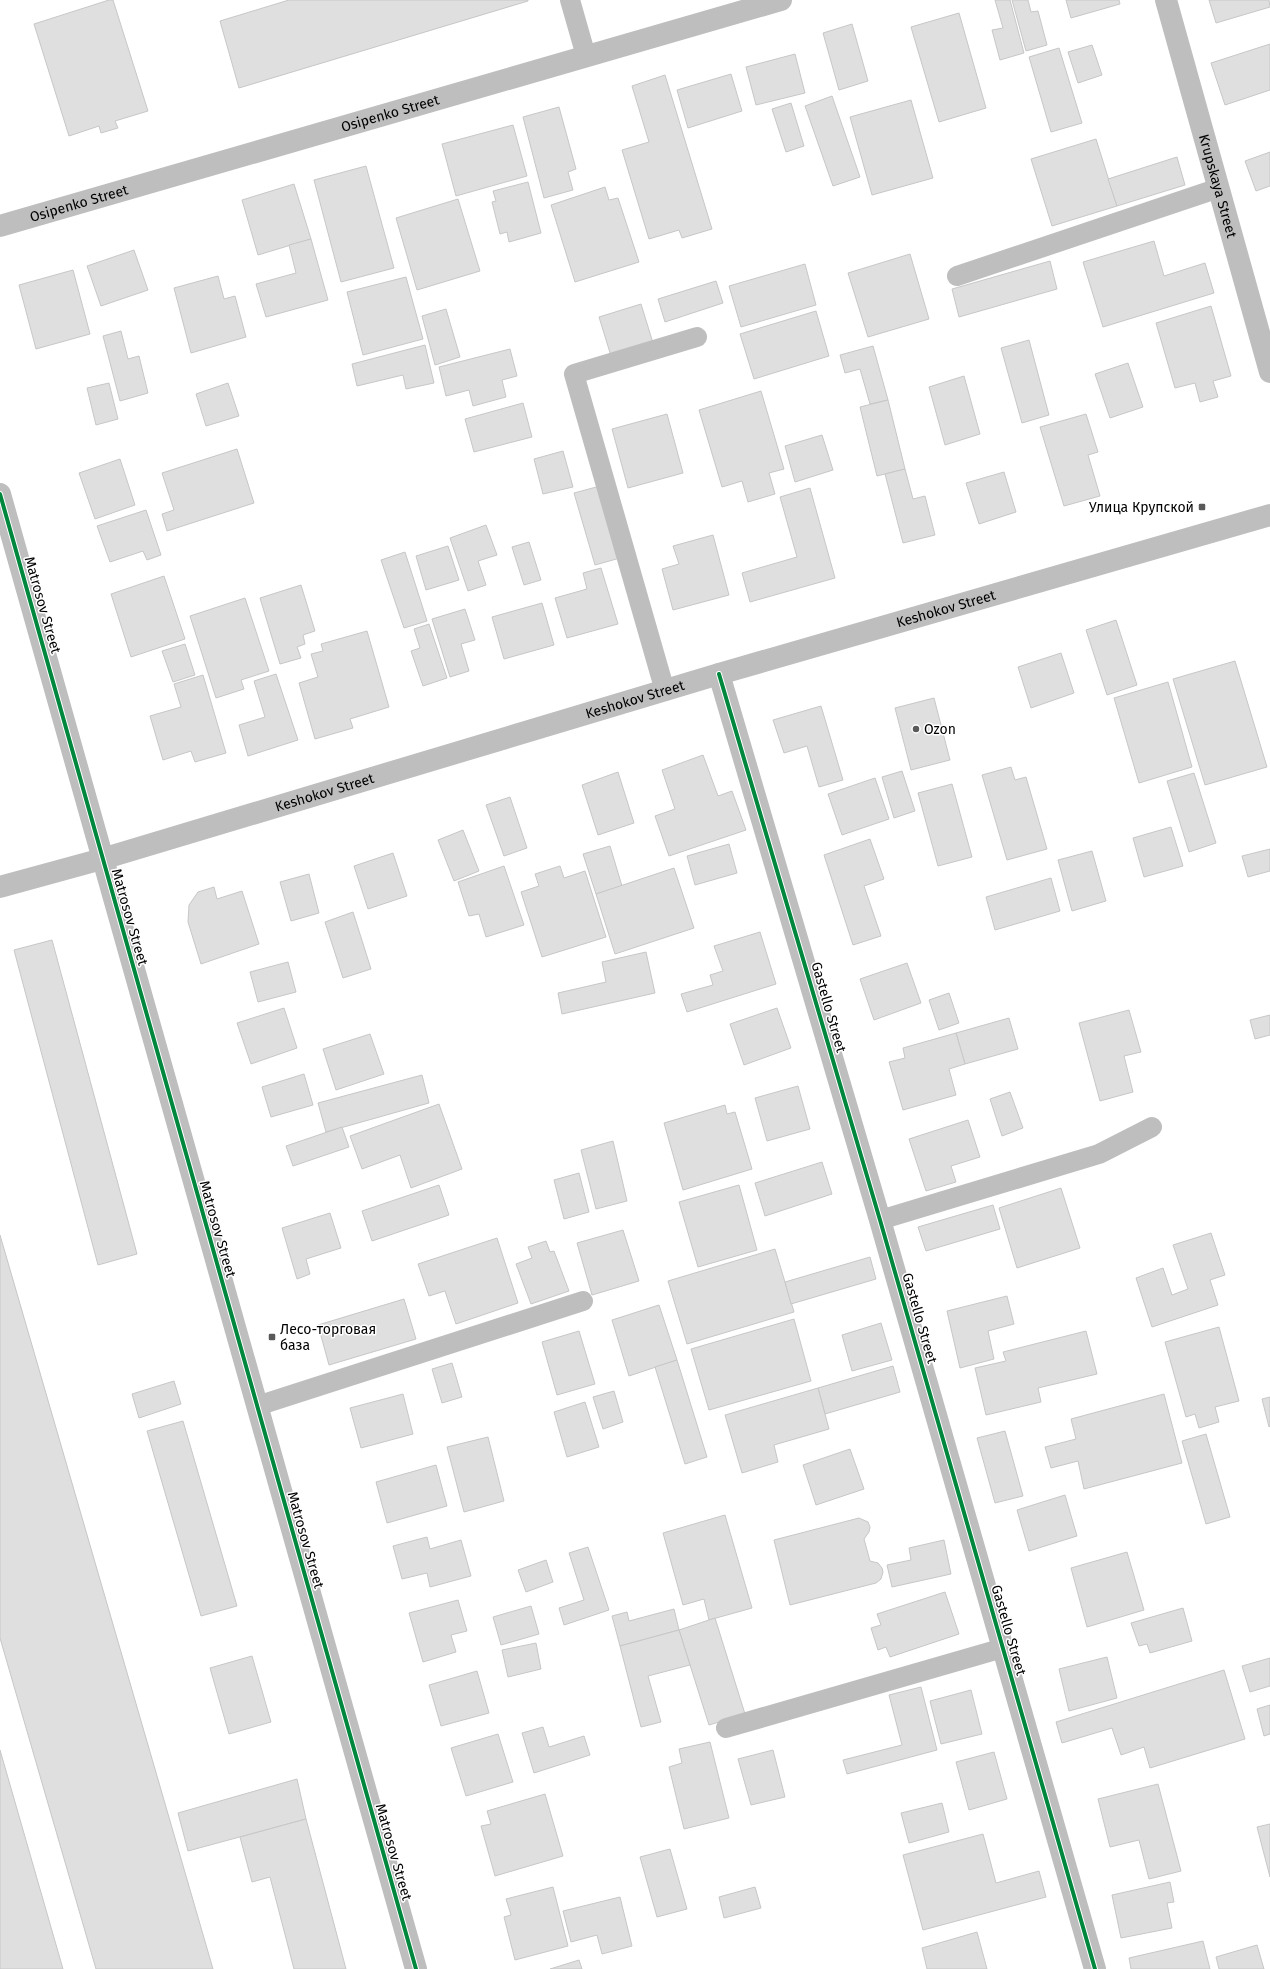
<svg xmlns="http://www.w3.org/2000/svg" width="1270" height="1969" viewBox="0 0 1270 1969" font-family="'Fira Sans',sans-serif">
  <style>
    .building { fill: #dfdfdf; stroke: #c7c7c7 }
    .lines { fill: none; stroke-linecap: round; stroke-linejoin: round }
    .service { stroke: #bebebe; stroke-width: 20 }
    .minor { stroke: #bebebe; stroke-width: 22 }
    .tertiary { stroke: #bebebe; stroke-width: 22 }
    .cycleway-casing { stroke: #fff; stroke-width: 6 }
    .cycleway { stroke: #00873e; stroke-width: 4 }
    .poi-dot { fill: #595959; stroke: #fff; stroke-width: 1.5 }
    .labels { text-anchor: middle; stroke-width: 3; stroke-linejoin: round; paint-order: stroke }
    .street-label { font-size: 14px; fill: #000; stroke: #fff }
    .poi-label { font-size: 14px; fill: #000; stroke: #fff; text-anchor: start }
  </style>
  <rect width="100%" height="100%" fill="#fff"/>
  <g class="building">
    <polygon points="109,0 113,0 148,111 115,121 118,128 101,133 99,126 69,136 34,24"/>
    <polygon points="289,0 528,0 528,1 239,88 220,21"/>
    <polygon points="995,0 1010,0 1024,53 1000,60 992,30 1003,28"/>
    <polygon points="1012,0 1028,0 1031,12 1038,11 1047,45 1026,51"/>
    <polygon points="1066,0 1119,0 1120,4 1071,18"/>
    <polygon points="1209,0 1269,0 1270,7 1216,23"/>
    <polygon points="959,13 986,108 939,122 911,27"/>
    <polygon points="852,24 868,81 839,90 823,33"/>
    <polygon points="1270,44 1270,90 1225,105 1211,63"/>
    <polygon points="1092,45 1102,75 1078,83 1068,52"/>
    <polygon points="1059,48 1082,123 1051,132 1029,57"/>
    <polygon points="795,54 805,93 756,105 746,67"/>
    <polygon points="731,74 742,111 688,128 677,90"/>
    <polygon points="665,75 712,229 682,238 679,230 649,239 622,150 649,142 632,86"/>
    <polygon points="832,96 860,177 833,186 805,106"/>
    <polygon points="911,100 933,178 872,195 850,117"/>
    <polygon points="791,103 804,146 786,152 772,109"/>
    <polygon points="559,107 576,169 568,172 573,190 544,198 523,117"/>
    <polygon points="513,125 527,176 456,196 442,144"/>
    <polygon points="1096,139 1117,206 1052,226 1031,159"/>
    <polygon points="1270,152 1270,186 1256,191 1245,161"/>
    <polygon points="1177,157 1185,185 1117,206 1108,179"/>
    <polygon points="366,166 394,268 341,282 314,180"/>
    <polygon points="528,182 541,233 509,242 507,232 500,234 492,202 496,201 493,191"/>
    <polygon points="294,184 311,239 258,255 242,200"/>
    <polygon points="605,187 609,200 618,198 639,262 575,282 551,205"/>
    <polygon points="458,199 480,271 417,290 396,218"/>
    <polygon points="311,239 328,300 266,317 256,284 296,273 289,245"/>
    <polygon points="1154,241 1164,276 1205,263 1214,293 1103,327 1083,262"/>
    <polygon points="134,250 148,290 101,306 87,266"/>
    <polygon points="910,254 929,319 868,337 848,273"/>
    <polygon points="1050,261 1057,289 959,317 952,289"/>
    <polygon points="805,264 816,305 741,327 729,286"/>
    <polygon points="73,270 90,334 36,349 19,285"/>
    <polygon points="218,276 224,299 235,296 246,337 191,353 174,288"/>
    <polygon points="406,277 423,339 363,355 347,292"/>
    <polygon points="716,281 723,303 665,322 658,299"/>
    <polygon points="641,304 653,343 611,356 599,317"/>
    <polygon points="1211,306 1231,376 1213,381 1218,397 1200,402 1195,383 1175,388 1156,323"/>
    <polygon points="446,309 460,357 435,365 422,316"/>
    <polygon points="816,311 829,356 754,379 740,334"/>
    <polygon points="121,331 128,359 139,356 148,393 120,401 103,336"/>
    <polygon points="1029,340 1049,415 1022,423 1001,348"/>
    <polygon points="425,345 434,383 406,389 403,375 357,386 352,364"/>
    <polygon points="873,346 888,400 870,404 860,369 845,373 840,355"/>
    <polygon points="510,349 517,376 502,380 506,397 473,406 469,390 446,396 439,367"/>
    <polygon points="1128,363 1143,407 1110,418 1095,374"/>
    <polygon points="964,376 980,434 945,445 929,387"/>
    <polygon points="109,383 118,419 96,425 87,388"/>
    <polygon points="228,383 239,416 206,426 196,394"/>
    <polygon points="761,391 784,469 769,473 775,494 748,502 742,481 722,487 699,410"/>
    <polygon points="888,400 905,469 877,476 860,407"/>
    <polygon points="523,403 532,437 474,452 465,419"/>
    <polygon points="667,414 683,473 628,488 612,429"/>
    <polygon points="1086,414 1098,452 1088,455 1100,496 1064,506 1040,427"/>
    <polygon points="822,435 833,470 795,482 785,446"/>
    <polygon points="237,449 254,503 167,531 162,514 174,510 162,473"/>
    <polygon points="563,451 573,487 543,494 534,459"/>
    <polygon points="120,459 135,505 95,519 79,473"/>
    <polygon points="905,469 913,499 925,496 935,535 903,543 885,474"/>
    <polygon points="1004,472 1016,512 979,524 966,483"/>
    <polygon points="600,486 620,558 595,565 574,493"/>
    <polygon points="810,488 835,578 750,602 742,573 797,557 780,497"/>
    <polygon points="146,510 161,555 147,560 143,551 110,562 97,526"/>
    <polygon points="486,525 497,555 478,561 486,585 468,591 450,538"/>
    <polygon points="713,535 729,595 673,610 662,569 679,564 673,546"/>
    <polygon points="529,542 541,580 524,585 512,547"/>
    <polygon points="448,546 459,580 426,590 416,556"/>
    <polygon points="405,552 427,621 404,628 381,560"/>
    <polygon points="601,568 618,624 567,638 555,598 587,589 583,573"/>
    <polygon points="164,576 185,639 131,657 111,594"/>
    <polygon points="301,585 315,631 303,635 305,644 297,647 301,658 280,664 260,598"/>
    <polygon points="245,598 269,671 241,680 244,689 216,698 190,616"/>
    <polygon points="542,603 554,645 504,659 492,617"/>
    <polygon points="465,609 475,640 461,644 469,671 450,677 432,619"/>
    <polygon points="1116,620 1137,685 1107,695 1086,630"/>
    <polygon points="429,624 447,678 423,686 411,651 420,648 414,629"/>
    <polygon points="367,631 389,707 350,719 353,728 315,739 299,683 318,677 311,654 323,651 321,644"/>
    <polygon points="185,644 195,675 173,682 162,651"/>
    <polygon points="1061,653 1074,693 1031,708 1018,667"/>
    <polygon points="1235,661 1267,767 1205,785 1173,679"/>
    <polygon points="276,674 298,740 248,756 239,725 265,717 254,681"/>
    <polygon points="203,675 226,753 195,762 191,751 163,760 150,716 181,707 174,684"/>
    <polygon points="1168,682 1192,767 1139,783 1114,698"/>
    <polygon points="934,698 950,760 911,770 895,708"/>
    <polygon points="821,706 843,780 819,787 807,746 784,753 773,720"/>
    <polygon points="703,755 718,796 732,791 746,830 669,856 655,816 675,809 662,770"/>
    <polygon points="1011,767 1015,780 1026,777 1047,849 1007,860 982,775"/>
    <polygon points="902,771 915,811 894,818 882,777"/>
    <polygon points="618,772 634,823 598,835 582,785"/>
    <polygon points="1194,773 1216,843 1189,852 1167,781"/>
    <polygon points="875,778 889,819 842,835 828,794"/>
    <polygon points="952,784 972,857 938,866 918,793"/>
    <polygon points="510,797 527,848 504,856 486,805"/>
    <polygon points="1171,827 1183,866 1144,877 1133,838"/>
    <polygon points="463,830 479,871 454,881 438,840"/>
    <polygon points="870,839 884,879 864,886 881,936 853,945 824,855"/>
    <polygon points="729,844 737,873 695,885 687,856"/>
    <polygon points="610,846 622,886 596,894 583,854"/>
    <polygon points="1270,849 1270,871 1248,877 1242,856"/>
    <polygon points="1092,851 1106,901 1072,911 1058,860"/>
    <polygon points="393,853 407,896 368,909 354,866"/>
    <polygon points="504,866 524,925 486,937 479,914 469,916 458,882"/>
    <polygon points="560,866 564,878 585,871 606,937 542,957 521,892 539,886 535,874"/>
    <polygon points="674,868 694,928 615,954 596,894"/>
    <polygon points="309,874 319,913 291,921 280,882"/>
    <polygon points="1051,878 1060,911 995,930 986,897"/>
    <polygon points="214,887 217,899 242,891 259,944 201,964 188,922 189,905 198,892"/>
    <polygon points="353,912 371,969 343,978 325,922"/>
    <polygon points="760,932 776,984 687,1012 681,994 713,985 710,975 723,971 714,946"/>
    <polygon points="52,940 137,1254 98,1265 14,950"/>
    <polygon points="646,952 655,993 562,1014 558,993 606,982 602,962"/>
    <polygon points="288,962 296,992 258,1002 250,972"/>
    <polygon points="907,963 921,1003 874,1020 860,979"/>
    <polygon points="949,993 959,1023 939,1030 929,1000"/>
    <polygon points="284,1008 297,1048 251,1064 237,1023"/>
    <polygon points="777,1008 791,1048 744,1065 730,1024"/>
    <polygon points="1129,1010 1141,1052 1124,1056 1133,1092 1100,1101 1079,1023"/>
    <polygon points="1270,1015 1270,1035 1255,1039 1250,1020"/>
    <polygon points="1009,1018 1018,1049 965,1064 956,1033"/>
    <polygon points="956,1033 965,1064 949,1069 956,1095 903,1110 889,1062 905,1058 903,1048"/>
    <polygon points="370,1034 384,1074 336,1090 323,1049"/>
    <polygon points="304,1074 313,1105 271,1117 262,1087"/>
    <polygon points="422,1075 429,1103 326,1132 318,1103"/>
    <polygon points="798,1086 810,1129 767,1141 755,1098"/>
    <polygon points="1010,1092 1023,1128 1002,1136 990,1099"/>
    <polygon points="439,1104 462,1169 411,1188 400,1155 362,1169 350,1136"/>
    <polygon points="725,1105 727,1114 735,1112 752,1169 683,1190 664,1123"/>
    <polygon points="968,1120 980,1157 951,1166 956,1182 926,1191 909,1139"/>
    <polygon points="342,1127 349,1147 293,1166 286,1146"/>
    <polygon points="613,1141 627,1201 596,1209 581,1150"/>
    <polygon points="822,1162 832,1194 765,1216 755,1183"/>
    <polygon points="579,1173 589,1212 564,1219 554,1180"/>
    <polygon points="439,1185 449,1215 372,1241 362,1211"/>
    <polygon points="739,1185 757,1250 698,1267 679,1202"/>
    <polygon points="1061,1188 1080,1248 1017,1268 999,1208"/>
    <polygon points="993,1205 1000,1229 926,1251 918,1227"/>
    <polygon points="330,1213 341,1248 306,1259 310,1274 297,1279 282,1228"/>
    <polygon points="623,1230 639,1281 592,1295 577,1243"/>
    <polygon points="1211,1233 1225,1275 1210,1280 1218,1305 1152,1327 1136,1278 1163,1268 1172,1295 1188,1289 1173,1245"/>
    <polygon points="0,1235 213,1969 96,1969 0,1638"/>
    <polygon points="497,1238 518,1303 456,1324 445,1291 429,1296 418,1264"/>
    <polygon points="546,1241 550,1252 554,1251 569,1291 531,1304 516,1264 532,1258 528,1247"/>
    <polygon points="775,1249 794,1312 687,1344 668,1281"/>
    <polygon points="870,1257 876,1279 791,1304 785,1282"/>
    <polygon points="1007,1296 1014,1324 988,1331 994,1359 960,1368 947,1311"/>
    <polygon points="404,1299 416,1339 329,1365 318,1325"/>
    <polygon points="659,1305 677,1360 629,1376 612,1320"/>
    <polygon points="794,1319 811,1381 709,1410 691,1349"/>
    <polygon points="881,1323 892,1360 852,1371 842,1335"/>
    <polygon points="1219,1327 1239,1401 1215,1407 1219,1422 1199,1428 1195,1414 1186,1417 1165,1342"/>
    <polygon points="579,1331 595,1384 557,1395 542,1342"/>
    <polygon points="1086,1331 1097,1374 1038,1388 1041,1402 986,1415 975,1368 1006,1361 1003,1352"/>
    <polygon points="677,1360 707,1457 685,1464 655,1367"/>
    <polygon points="452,1363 462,1397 442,1403 432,1369"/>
    <polygon points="893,1366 900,1392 825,1414 818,1388"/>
    <polygon points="174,1381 181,1404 139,1418 132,1394"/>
    <polygon points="818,1388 829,1429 774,1445 778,1462 742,1473 725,1415"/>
    <polygon points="614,1391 623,1422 603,1429 593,1397"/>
    <polygon points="403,1394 413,1434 361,1448 350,1408"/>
    <polygon points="1164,1394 1182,1463 1084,1489 1078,1461 1051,1468 1045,1447 1076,1439 1071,1419"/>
    <polygon points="1270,1397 1270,1426 1269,1427 1262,1399"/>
    <polygon points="585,1402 599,1447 567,1457 554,1412"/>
    <polygon points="183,1421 237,1606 201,1616 147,1431"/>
    <polygon points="1005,1431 1023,1496 995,1503 977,1438"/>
    <polygon points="1206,1434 1230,1517 1206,1524 1182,1441"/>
    <polygon points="488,1437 504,1501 464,1512 447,1447"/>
    <polygon points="850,1449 864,1489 816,1505 803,1465"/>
    <polygon points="436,1465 447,1506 387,1523 376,1482"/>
    <polygon points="1065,1495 1077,1536 1029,1551 1017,1510"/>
    <polygon points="725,1515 752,1608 709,1620 704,1599 683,1605 663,1533"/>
    <polygon points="859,1518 868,1522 870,1527 869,1532 864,1539 870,1561 878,1563 882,1568 883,1572 881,1579 876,1583 790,1605 774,1540"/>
    <polygon points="427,1537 430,1549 461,1540 471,1576 430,1587 427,1573 402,1579 393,1546"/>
    <polygon points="944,1540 951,1574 892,1587 887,1565 911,1560 909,1548"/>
    <polygon points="588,1547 609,1610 564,1625 559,1608 584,1600 569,1553"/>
    <polygon points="1127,1552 1144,1610 1087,1627 1071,1568"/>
    <polygon points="546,1560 553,1582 526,1592 518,1570"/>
    <polygon points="945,1592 959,1634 890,1657 886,1647 878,1650 871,1628 881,1625 877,1614"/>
    <polygon points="458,1600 467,1631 451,1635 456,1652 423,1662 409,1613"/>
    <polygon points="531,1606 539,1634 501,1645 493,1617"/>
    <polygon points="1183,1608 1192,1641 1150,1653 1147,1644 1139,1646 1131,1623"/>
    <polygon points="674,1609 679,1630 620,1646 612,1616 627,1612 629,1621"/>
    <polygon points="715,1618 745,1714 709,1725 679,1630"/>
    <polygon points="679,1630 690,1665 648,1676 661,1722 641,1727 620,1646"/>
    <polygon points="536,1643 541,1669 508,1677 502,1650"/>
    <polygon points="252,1656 271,1722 229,1734 210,1668"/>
    <polygon points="1107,1657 1117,1698 1069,1711 1059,1669"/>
    <polygon points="1270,1658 1270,1686 1250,1692 1242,1666"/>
    <polygon points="1224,1670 1245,1739 1150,1768 1144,1747 1121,1755 1112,1728 1062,1743 1056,1722"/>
    <polygon points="477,1671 489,1713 441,1726 429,1685"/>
    <polygon points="921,1687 937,1750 847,1774 843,1760 902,1745 889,1695"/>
    <polygon points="971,1690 982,1734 941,1744 930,1701"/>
    <polygon points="1270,1705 1270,1734 1264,1736 1257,1709"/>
    <polygon points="543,1727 549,1747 584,1736 590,1755 534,1773 522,1733"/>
    <polygon points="498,1734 513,1782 466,1796 451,1748"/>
    <polygon points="710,1742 729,1818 684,1829 669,1767 682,1763 679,1749"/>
    <polygon points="0,1750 63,1969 0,1969"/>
    <polygon points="773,1750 785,1797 751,1805 738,1759"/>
    <polygon points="994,1752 1007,1799 969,1810 956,1762"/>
    <polygon points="297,1779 306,1819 188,1851 178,1813"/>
    <polygon points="1158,1784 1181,1871 1149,1879 1139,1840 1110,1847 1098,1799"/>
    <polygon points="545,1794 563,1856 495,1876 481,1826 491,1824 487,1811"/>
    <polygon points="942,1803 949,1832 909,1843 901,1813"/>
    <polygon points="306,1819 346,1969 294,1969 270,1877 252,1882 240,1837"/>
    <polygon points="1270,1824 1270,1877 1257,1827"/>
    <polygon points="983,1834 996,1883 1039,1871 1046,1897 923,1930 903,1855"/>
    <polygon points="670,1849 687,1909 657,1917 640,1857"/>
    <polygon points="1170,1882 1174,1902 1167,1903 1172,1928 1121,1938 1112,1895"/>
    <polygon points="553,1887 568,1946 515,1960 504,1917 511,1915 506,1899"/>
    <polygon points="755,1887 761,1908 724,1918 719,1897"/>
    <polygon points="620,1897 632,1946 602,1954 597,1935 571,1942 563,1911"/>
    <polygon points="977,1932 987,1969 927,1969 922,1948"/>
    <polygon points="1203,1941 1210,1969 1131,1969 1129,1958"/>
    <polygon points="1257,1945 1264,1969 1219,1969 1216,1957"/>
    <polygon points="579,1960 582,1969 550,1969"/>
  </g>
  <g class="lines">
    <g class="service">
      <polyline points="570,0 586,56"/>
      <polyline points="957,276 1219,188"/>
      <polyline points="665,691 574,374 697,337"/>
      <polyline points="880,1220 1099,1154 1152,1127"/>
      <polyline points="257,1406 583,1301"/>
      <polyline points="726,1728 1003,1648"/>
    </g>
    <g class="minor">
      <path id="s1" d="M1166,0L1270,372"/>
      <path id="s2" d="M0,226L781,0"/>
      <polyline points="0,494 416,1969"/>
      <polyline points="719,674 880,1220 1095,1969"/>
    </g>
    <path class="tertiary" id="s3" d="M0,887L102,859L719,674L1270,515"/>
    <defs>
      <g id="cycleway">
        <polyline points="0,494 416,1969"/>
        <polyline points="719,674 880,1220 1095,1969"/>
      </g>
    </defs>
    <use href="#cycleway" class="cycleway-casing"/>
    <use href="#cycleway" class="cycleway"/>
  </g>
  <g class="poi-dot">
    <rect x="1198" y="503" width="8" height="8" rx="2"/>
    <circle cx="916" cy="729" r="4"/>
    <rect x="268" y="1333" width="8" height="8" rx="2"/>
  </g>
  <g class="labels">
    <g class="street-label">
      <text dy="5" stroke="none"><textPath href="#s2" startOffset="406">Osipenko Street</textPath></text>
      <text dy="5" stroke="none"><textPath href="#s1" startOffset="193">Krupskaya Street</textPath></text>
      <text dy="5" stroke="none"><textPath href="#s2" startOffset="82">Osipenko Street</textPath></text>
      <text transform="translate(43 605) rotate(74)" y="5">Matrosov Street</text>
      <text dy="5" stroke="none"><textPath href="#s3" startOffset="986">Keshokov Street</textPath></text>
      <text dy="5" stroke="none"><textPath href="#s3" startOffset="662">Keshokov Street</textPath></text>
      <text dy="5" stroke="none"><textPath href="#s3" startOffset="338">Keshokov Street</textPath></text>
      <text transform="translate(130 917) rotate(74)" y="5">Matrosov Street</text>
      <text transform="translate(829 1007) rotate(74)" y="5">Gastello Street</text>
      <text transform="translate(218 1229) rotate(74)" y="5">Matrosov Street</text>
      <text transform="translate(920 1318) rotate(74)" y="5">Gastello Street</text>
      <text transform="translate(306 1540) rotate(74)" y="5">Matrosov Street</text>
      <text transform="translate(1009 1630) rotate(74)" y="5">Gastello Street</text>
      <text transform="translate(394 1852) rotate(74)" y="5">Matrosov Street</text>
    </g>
    <g class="poi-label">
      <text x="1194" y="512" text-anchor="end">Улица Крупской</text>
      <text x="924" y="734">Ozon</text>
      <text x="280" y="1334">Лесо-торговая<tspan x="280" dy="16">база</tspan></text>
    </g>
  </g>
</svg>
